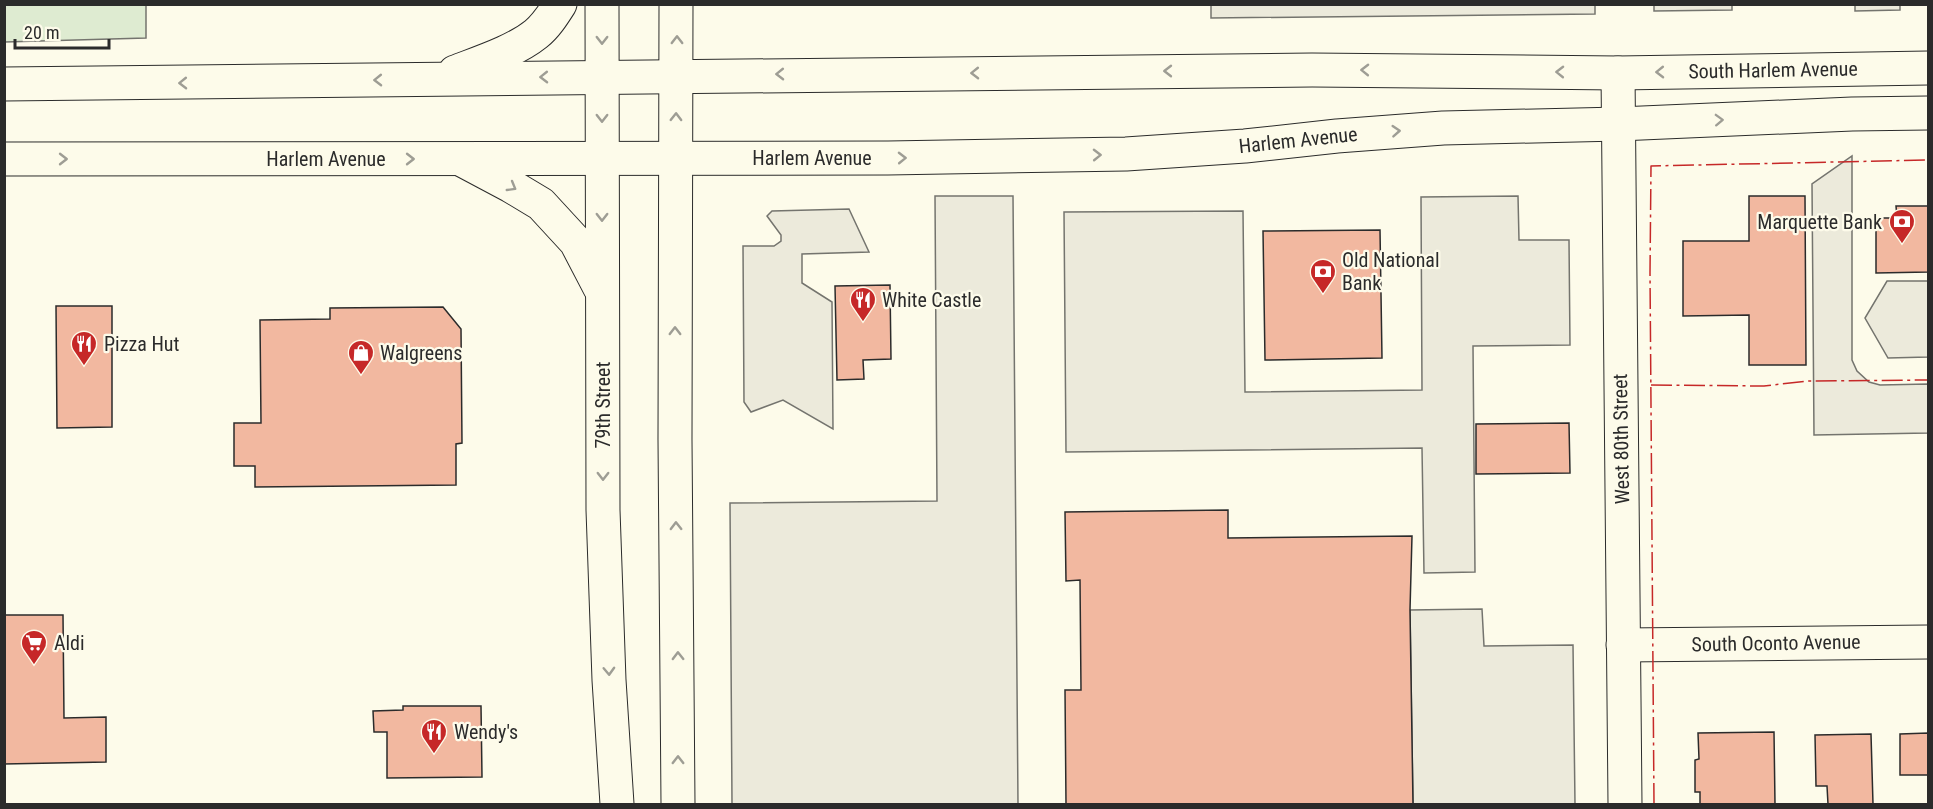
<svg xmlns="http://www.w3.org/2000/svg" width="1933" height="809" viewBox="0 0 1933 809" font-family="'Roboto Condensed',sans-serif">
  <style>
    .green { fill: #deebd1; stroke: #74746e; stroke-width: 1.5 }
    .parking { fill: #eceadb; stroke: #74746e; stroke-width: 1.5 }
    .building { fill: #f2b8a0; stroke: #2b2b2b; stroke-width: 1.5 }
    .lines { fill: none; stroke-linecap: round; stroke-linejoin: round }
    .minor-casing { stroke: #2b2b2b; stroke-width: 35 }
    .major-casing { stroke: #2b2b2b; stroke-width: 35 }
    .minor { stroke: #fdfbea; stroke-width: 33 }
    .major { stroke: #fdfbea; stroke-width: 33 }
    .power { stroke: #c62828; stroke-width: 1.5; stroke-dasharray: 21 4.5 3 4.5; stroke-linecap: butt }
    .oneway { stroke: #9e9d94 }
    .labels { text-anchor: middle; stroke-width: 4.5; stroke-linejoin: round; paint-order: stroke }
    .street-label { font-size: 20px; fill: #2b2b2b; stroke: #fdfbea }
    .poi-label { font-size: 20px; fill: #2b2b2b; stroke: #fdfbea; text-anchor: start }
  </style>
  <rect width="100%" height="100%" fill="#fdfbea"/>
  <polygon class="green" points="4,5 146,5 146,38 5,42"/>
  <g class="parking">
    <polygon points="1595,5 1595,14 1211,18 1211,4"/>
    <polygon points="1654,5 1732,5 1732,10 1654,11"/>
    <polygon points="1855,5 1900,5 1900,10 1855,11"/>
    <polygon points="1852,156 1852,360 1857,371 1869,382 1880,385 1928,384 1928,433 1814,435 1812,184"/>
    <polygon points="935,196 1013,196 1018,804 732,804 730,503 937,501"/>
    <polygon points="1518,196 1519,240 1569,240 1570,345 1473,346 1475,572 1424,573 1422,448 1066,452 1064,212 1243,211 1245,392 1422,390 1421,197"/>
    <polygon points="849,209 869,252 802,254 802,283 832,302 833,429 783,400 751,412 744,402 743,246 774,246 781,241 781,235 767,216 772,211"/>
    <polygon points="1887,281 1928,281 1928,357 1888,358 1865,318"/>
    <polygon points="1482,609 1484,646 1573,645 1575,804 1413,804 1410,610"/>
  </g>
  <g class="building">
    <polygon points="1749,196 1805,196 1806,365 1749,365 1749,315 1683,316 1683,241 1749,241"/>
    <polygon points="1896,206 1928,206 1928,272 1876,273 1876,218 1897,218"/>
    <polygon points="1380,230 1382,358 1265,360 1263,231"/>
    <polygon points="890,285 891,359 863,360 864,379 837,380 835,286"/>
    <polygon points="56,306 112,306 112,427 57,428"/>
    <polygon points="443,307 461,329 462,443 456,444 456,485 255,487 255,466 234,466 234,423 261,423 260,320 330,319 330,308"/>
    <polygon points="1569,423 1570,473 1476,474 1476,424"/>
    <polygon points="1228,510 1228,538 1412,536 1410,610 1413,804 1066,804 1065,690 1081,690 1080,580 1066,581 1065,512"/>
    <polygon points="4,615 63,615 64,718 106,717 106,762 4,764"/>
    <polygon points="403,706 481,706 482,777 387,778 387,732 374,732 373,711 403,710"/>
    <polygon points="1774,732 1775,804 1700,804 1700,792 1695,792 1695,760 1699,759 1698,733"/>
    <polygon points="1928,733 1928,775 1900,775 1900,734"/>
    <polygon points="1871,734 1873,804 1828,804 1827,786 1816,786 1815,735"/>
  </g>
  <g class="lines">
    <defs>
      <g id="minor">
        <polyline points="1618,73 1625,804"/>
        <polyline points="1623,645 1928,642"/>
      </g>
      <g id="major">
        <polyline points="602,4 603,510 609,680 617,804"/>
        <polyline points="676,4 675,440 678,804"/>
        <path d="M455,72C481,62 515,51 536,34C546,26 553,15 560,4"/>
        <polyline points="4,84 1312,70 1618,73 1928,68"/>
        <polyline points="4,159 888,158 1126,154 1245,146 1337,136 1443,128 1619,124 1852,114 1928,113"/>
        <polyline points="464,161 511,186 541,204 576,242 600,288"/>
      </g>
    </defs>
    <use href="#minor" class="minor-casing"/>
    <use href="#major" class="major-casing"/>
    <use href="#minor" class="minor"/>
    <use href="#major" class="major"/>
    <g class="power">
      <polyline points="1651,385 1764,386 1807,381 1928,380"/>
      <polyline points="1654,804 1650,273 1651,166 1928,160"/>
    </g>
  </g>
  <defs><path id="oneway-chevron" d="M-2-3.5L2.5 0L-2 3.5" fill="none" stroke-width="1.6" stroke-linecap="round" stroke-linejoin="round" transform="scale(1.5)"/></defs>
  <g class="oneway">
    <use href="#oneway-chevron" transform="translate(602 40) rotate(90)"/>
    <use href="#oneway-chevron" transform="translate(677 40) rotate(-90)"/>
    <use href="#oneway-chevron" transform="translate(1365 70) rotate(-179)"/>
    <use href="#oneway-chevron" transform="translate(1168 71) rotate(180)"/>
    <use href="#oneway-chevron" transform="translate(1560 72) rotate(-179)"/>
    <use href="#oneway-chevron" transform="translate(1660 72) rotate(179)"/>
    <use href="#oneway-chevron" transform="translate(975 73) rotate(179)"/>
    <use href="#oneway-chevron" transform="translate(780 74) rotate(179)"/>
    <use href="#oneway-chevron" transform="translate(544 77) rotate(179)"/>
    <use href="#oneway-chevron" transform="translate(378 80) rotate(179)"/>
    <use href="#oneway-chevron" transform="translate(183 83) rotate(179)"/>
    <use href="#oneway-chevron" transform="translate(676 117) rotate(-89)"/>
    <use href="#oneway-chevron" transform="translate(602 118) rotate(90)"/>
    <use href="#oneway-chevron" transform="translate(1719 120) rotate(-2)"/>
    <use href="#oneway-chevron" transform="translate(1396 131) rotate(-4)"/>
    <use href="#oneway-chevron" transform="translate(1097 155) rotate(-1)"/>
    <use href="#oneway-chevron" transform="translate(902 158) rotate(-1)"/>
    <use href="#oneway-chevron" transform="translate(63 159)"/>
    <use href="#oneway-chevron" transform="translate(410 159)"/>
    <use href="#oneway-chevron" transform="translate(512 187) rotate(30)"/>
    <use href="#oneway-chevron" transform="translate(602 217) rotate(90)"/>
    <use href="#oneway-chevron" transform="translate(675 331) rotate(-90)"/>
    <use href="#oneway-chevron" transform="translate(603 476) rotate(90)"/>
    <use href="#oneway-chevron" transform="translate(676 526) rotate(-91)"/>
    <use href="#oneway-chevron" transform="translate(678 656) rotate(-91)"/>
    <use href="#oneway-chevron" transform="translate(609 671) rotate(88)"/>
    <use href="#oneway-chevron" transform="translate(678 760) rotate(-90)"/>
  </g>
  <defs>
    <symbol id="bank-pin" viewBox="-11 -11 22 30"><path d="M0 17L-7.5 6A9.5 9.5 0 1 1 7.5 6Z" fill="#c62828" stroke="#fdfbea"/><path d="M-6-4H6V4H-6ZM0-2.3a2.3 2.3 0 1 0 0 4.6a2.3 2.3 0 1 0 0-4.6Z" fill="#fff"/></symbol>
    <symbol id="restaurant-pin" viewBox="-11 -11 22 30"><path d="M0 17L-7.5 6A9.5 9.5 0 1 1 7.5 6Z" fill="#c62828" stroke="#fdfbea"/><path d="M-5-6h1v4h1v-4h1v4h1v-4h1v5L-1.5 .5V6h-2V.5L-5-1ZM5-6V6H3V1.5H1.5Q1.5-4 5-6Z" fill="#fff"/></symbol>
    <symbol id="shop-pin" viewBox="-11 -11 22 30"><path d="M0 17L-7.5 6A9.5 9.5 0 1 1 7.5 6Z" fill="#c62828" stroke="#fdfbea"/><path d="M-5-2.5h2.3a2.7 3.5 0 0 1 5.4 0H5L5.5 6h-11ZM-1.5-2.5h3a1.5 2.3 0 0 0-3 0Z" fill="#fff"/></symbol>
    <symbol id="supermarket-pin" viewBox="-11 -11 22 30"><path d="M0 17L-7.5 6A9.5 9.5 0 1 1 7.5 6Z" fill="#c62828" stroke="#fdfbea"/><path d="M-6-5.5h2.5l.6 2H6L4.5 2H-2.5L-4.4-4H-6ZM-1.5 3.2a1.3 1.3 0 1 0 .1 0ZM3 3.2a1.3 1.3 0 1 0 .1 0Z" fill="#fff"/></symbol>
  </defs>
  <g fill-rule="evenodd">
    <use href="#bank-pin" x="1887" y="207" width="30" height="40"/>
    <use href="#bank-pin" x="1308" y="257" width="30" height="40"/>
    <use href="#restaurant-pin" x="848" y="285" width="30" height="40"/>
    <use href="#restaurant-pin" x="69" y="329" width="30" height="40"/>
    <use href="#shop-pin" x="346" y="338" width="30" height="40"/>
    <use href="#supermarket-pin" x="19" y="628" width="30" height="40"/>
    <use href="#restaurant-pin" x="419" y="717" width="30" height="40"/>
  </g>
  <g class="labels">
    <g class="street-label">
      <text transform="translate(1773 70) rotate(-1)" y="7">South Harlem Avenue</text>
      <text transform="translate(1298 140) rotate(-6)" y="7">Harlem Avenue</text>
      <text x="812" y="165">Harlem Avenue</text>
      <text x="326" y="166">Harlem Avenue</text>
      <text transform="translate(603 405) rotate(-90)" y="7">79th Street</text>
      <text transform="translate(1621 439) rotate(-91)" y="7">West 80th Street</text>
      <text transform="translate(1776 643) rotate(-1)" y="7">South Oconto Avenue</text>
    </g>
    <g class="poi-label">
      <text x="1882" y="229" text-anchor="end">Marquette Bank</text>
      <text x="1342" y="267">Old National<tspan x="1342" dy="23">Bank</tspan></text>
      <text x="882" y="307">White Castle</text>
      <text x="104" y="351">Pizza Hut</text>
      <text x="380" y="360">Walgreens</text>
      <text x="54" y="650">Aldi</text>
      <text x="454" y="739">Wendy's</text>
    </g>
  </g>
  <rect width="1933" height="809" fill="none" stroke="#2b2b2b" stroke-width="12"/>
  <path d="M15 39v9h94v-9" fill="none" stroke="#2b2b2b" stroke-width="3"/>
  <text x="24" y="39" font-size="18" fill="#2b2b2b" stroke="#fdfbea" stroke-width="4.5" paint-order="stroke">20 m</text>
</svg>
